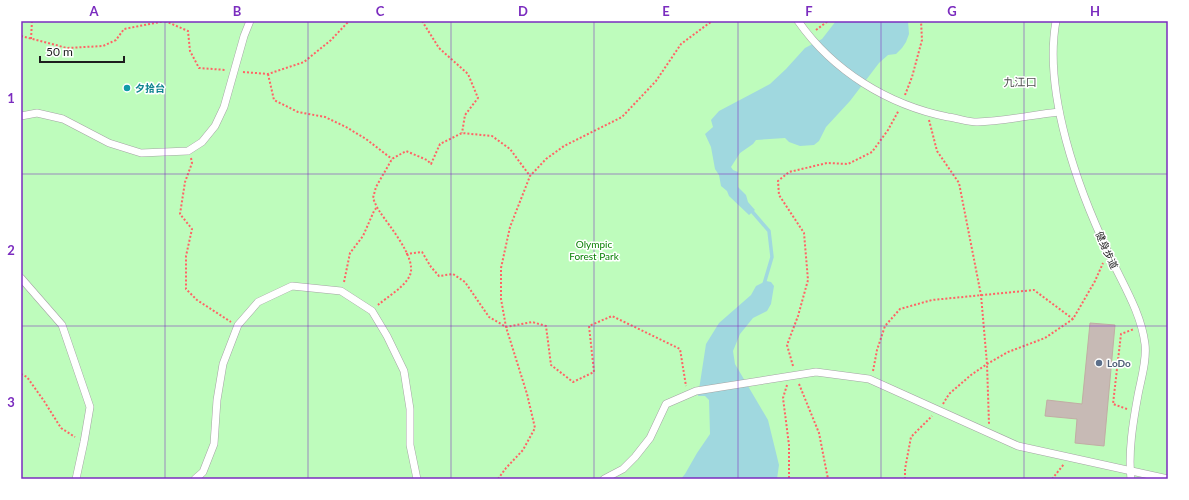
<svg xmlns="http://www.w3.org/2000/svg" width="1189" height="500" viewBox="0 0 1189 500" font-family="Lato,'Noto Sans SC',sans-serif">
  <style>
    .park { fill: #befcbc }
    .water { fill: #a0d8df }
    .lines { fill: none; stroke-linecap: round; stroke-linejoin: round }
    .stream { stroke: #a0d8df; stroke-width: 3.5 }
    .building { fill: #c7bab5; stroke: #c1ada4 }
    .pedestrian-casing { stroke: #a4a4a4; stroke-width: 8 }
    .path { stroke: #ff6365; stroke-width: 2; stroke-dasharray: 2 2; stroke-linecap: butt }
    .pedestrian { stroke: #fff; stroke-width: 7 }
    .grid { fill: none; stroke: #7b2cbf; stroke-width: 1; stroke-opacity: 0.55 }
    .culture-dot { fill: #0f9aa8; stroke: #fff; stroke-width: 1.5 }
    .service-dot { fill: #5c6f8a; stroke: #fff; stroke-width: 1.5 }
    .labels { text-anchor: middle; stroke-width: 3; stroke-linejoin: round; paint-order: stroke }
    .culture-label { font-size: 10px; font-weight: bold; fill: #0d838f; stroke: #fff; text-anchor: start }
    .park-label { font-size: 10px; fill: #0a8105; stroke: #fff }
    .street-label { font-size: 10px; fill: #1d1d1d; stroke: #fff }
    .service-label { font-size: 10px; font-weight: bold; fill: #4e5e75; stroke: #fff; text-anchor: start }
    .neighbourhood-label { font-size: 11px; fill: #505050; stroke: #fff }
    .neatline { fill: none; stroke: #7b2cbf; stroke-width: 1.5 }
    .grid-label { font-size: 13px; text-anchor: middle; font-weight: bold; fill: #7b2cbf }
  </style>
  <rect width="100%" height="100%" fill="#efe9e2"/>
  <rect class="park" x="21" y="21" width="1147" height="458"/>
  <g class="water">
    <polygon points="836,21 908,21 909,34 906,42 902,48 896,54 888,55 879,63 850,101 826,127 819,141 814,145 800,146 789,142 785,138 756,140 753,144 740,153 731,167 733,170 738,172 738,187 746,195 748,202 755,210 749,215 729,196 727,191 721,186 719,175 715,169 711,147 705,134 713,127 711,120 719,111 770,84 786,69 805,48 822,39"/>
    <polygon points="766,281 771,282 774,286 771,304 767,311 753,318 740,334 733,351 735,364 768,420 779,465 777,479 681,479 685,474 697,453 710,434 709,400 705,396 698,396 706,344 719,323 751,295 756,286"/>
  </g>
  <g class="lines">
    <polyline class="stream" points="750,209 769,231 772,257 764,284"/>
  </g>
  <polygon class="building" points="1090,323 1115,325 1104,446 1075,443 1077,419 1045,416 1047,400 1082,404"/>
  <g class="lines">
    <defs>
      <g id="pedestrian">
        <path d="M798,21C833,71 888,105 948,117C957,118 968,122 977,122C1004,121 1032,115 1059,112"/>
        <path d="M1056,21C1043,93 1078,189 1109,254C1122,283 1141,312 1145,344C1147,360 1141,379 1138,395C1133,422 1128,452 1131,479"/>
        <polyline points="21,116 37,113 63,119 109,143 141,153 188,151 202,142 215,126 224,107 244,36 250,21"/>
        <polyline points="21,278 62,325 90,407 84,442 76,479"/>
        <polyline points="195,479 203,472 214,444 217,400 223,364 238,325 258,302 292,286 341,291 372,311 387,336 404,371 410,409 410,445 417,479"/>
        <polyline points="604,479 623,469 635,457 650,438 666,404 696,391 816,372 869,379 1018,446 1168,479"/>
      </g>
    </defs>
    <use href="#pedestrian" class="pedestrian-casing"/>
    <g class="path">
      <polyline points="165,21 188,31 190,51 199,68 226,70"/>
      <polyline points="422,21 439,48 468,74 478,98 465,115 462,133"/>
      <polyline points="816,30 828,21"/>
      <polyline points="21,36 67,48 103,46 116,40 124,29 165,21"/>
      <polyline points="31,39 32,21"/>
      <polyline points="243,72 268,74 304,62 331,40 349,21"/>
      <polyline points="268,74 274,100 298,112 325,117 346,127 366,139 392,159"/>
      <polyline points="905,95 912,77 922,40 921,21"/>
      <polyline points="929,120 937,151 959,183 981,295 987,364 989,424"/>
      <polyline points="191,158 192,163 185,182 180,214 192,229 186,256 186,289 197,300 231,322"/>
      <polyline points="406,254 422,252 431,267 439,276 453,274 465,282 489,317 501,324 506,327 532,322 546,326 551,365 573,382 594,372 589,326 612,316 680,349 686,386"/>
      <polyline points="344,282 350,253 363,236 374,211 377,207"/>
      <path d="M378,305C387,297 405,287 410,275C417,258 389,226 380,212C377,208 375,203 373,198L376,187L392,159L406,151L427,160L431,164L440,144L462,133L492,136L510,149L530,176"/>
      <polyline points="793,366 787,345 798,316 808,280 804,233 779,195 778,181 789,172 827,163 848,164 872,152 888,130 899,110"/>
      <polyline points="873,371 877,350 885,326 900,309 932,300 1034,290 1073,319"/>
      <polyline points="21,374 27,377 44,401 61,428 75,437"/>
      <polyline points="799,384 819,433 828,479"/>
      <polyline points="787,385 783,398 789,445 789,479"/>
      <polyline points="943,404 949,394 971,375 987,364 1008,352 1045,338 1073,319 1095,281 1103,263"/>
      <polyline points="1127,409 1113,404 1121,334 1134,329"/>
      <polyline points="498,479 506,468 523,450 535,428 527,394 506,327 501,299 501,268 510,227 530,176 546,159 564,146 622,117 656,81 681,44 712,21"/>
      <polyline points="905,479 905,469 911,437 932,416"/>
      <polyline points="1052,479 1064,464"/>
    </g>
    <use href="#pedestrian" class="pedestrian"/>
  </g>
  <path class="grid" d="M165,21V479M308,21V479M451,21V479M594,21V479M738,21V479M881,21V479M1024,21V479M21,174H1168M21,326H1168"/>
  <circle class="culture-dot" cx="127" cy="88" r="4"/>
  <circle class="service-dot" cx="1099" cy="363" r="4"/>
  <g class="labels">
    <g class="culture-label">
      <text x="135" y="92">夕拾台</text>
    </g>
    <g class="park-label">
      <text x="594" y="248">Olympic<tspan x="594" dy="12">Forest Park</tspan></text>
    </g>
    <g class="street-label">
      <text transform="translate(1107 250) rotate(66)" y="4">健身步道</text>
    </g>
    <g class="service-label">
      <text x="1107" y="367">LoDo</text>
    </g>
    <g class="neighbourhood-label">
      <text x="1020" y="86">九江口</text>
    </g>
  </g>
  <rect width="1189" height="500" fill="none" stroke="#ffffff" stroke-width="44"/>
  <path d="M40 56v6h84v-6" fill="none" stroke="#1d1d1d" stroke-width="2"/>
  <text x="46" y="56" font-size="12" fill="#1d1d1d" stroke="#ffffff" stroke-width="3" paint-order="stroke">50 m</text>
  <rect x="22" y="22" width="1145" height="456" class="neatline"/>
  <g class="grid-label">
    <text x="94" y="16">A</text>
    <text x="237" y="16">B</text>
    <text x="380" y="16">C</text>
    <text x="523" y="16">D</text>
    <text x="666" y="16">E</text>
    <text x="809" y="16">F</text>
    <text x="952" y="16">G</text>
    <text x="1095" y="16">H</text>
    <text x="11" y="103">1</text>
    <text x="11" y="255">2</text>
    <text x="11" y="407">3</text>
  </g>
</svg>
